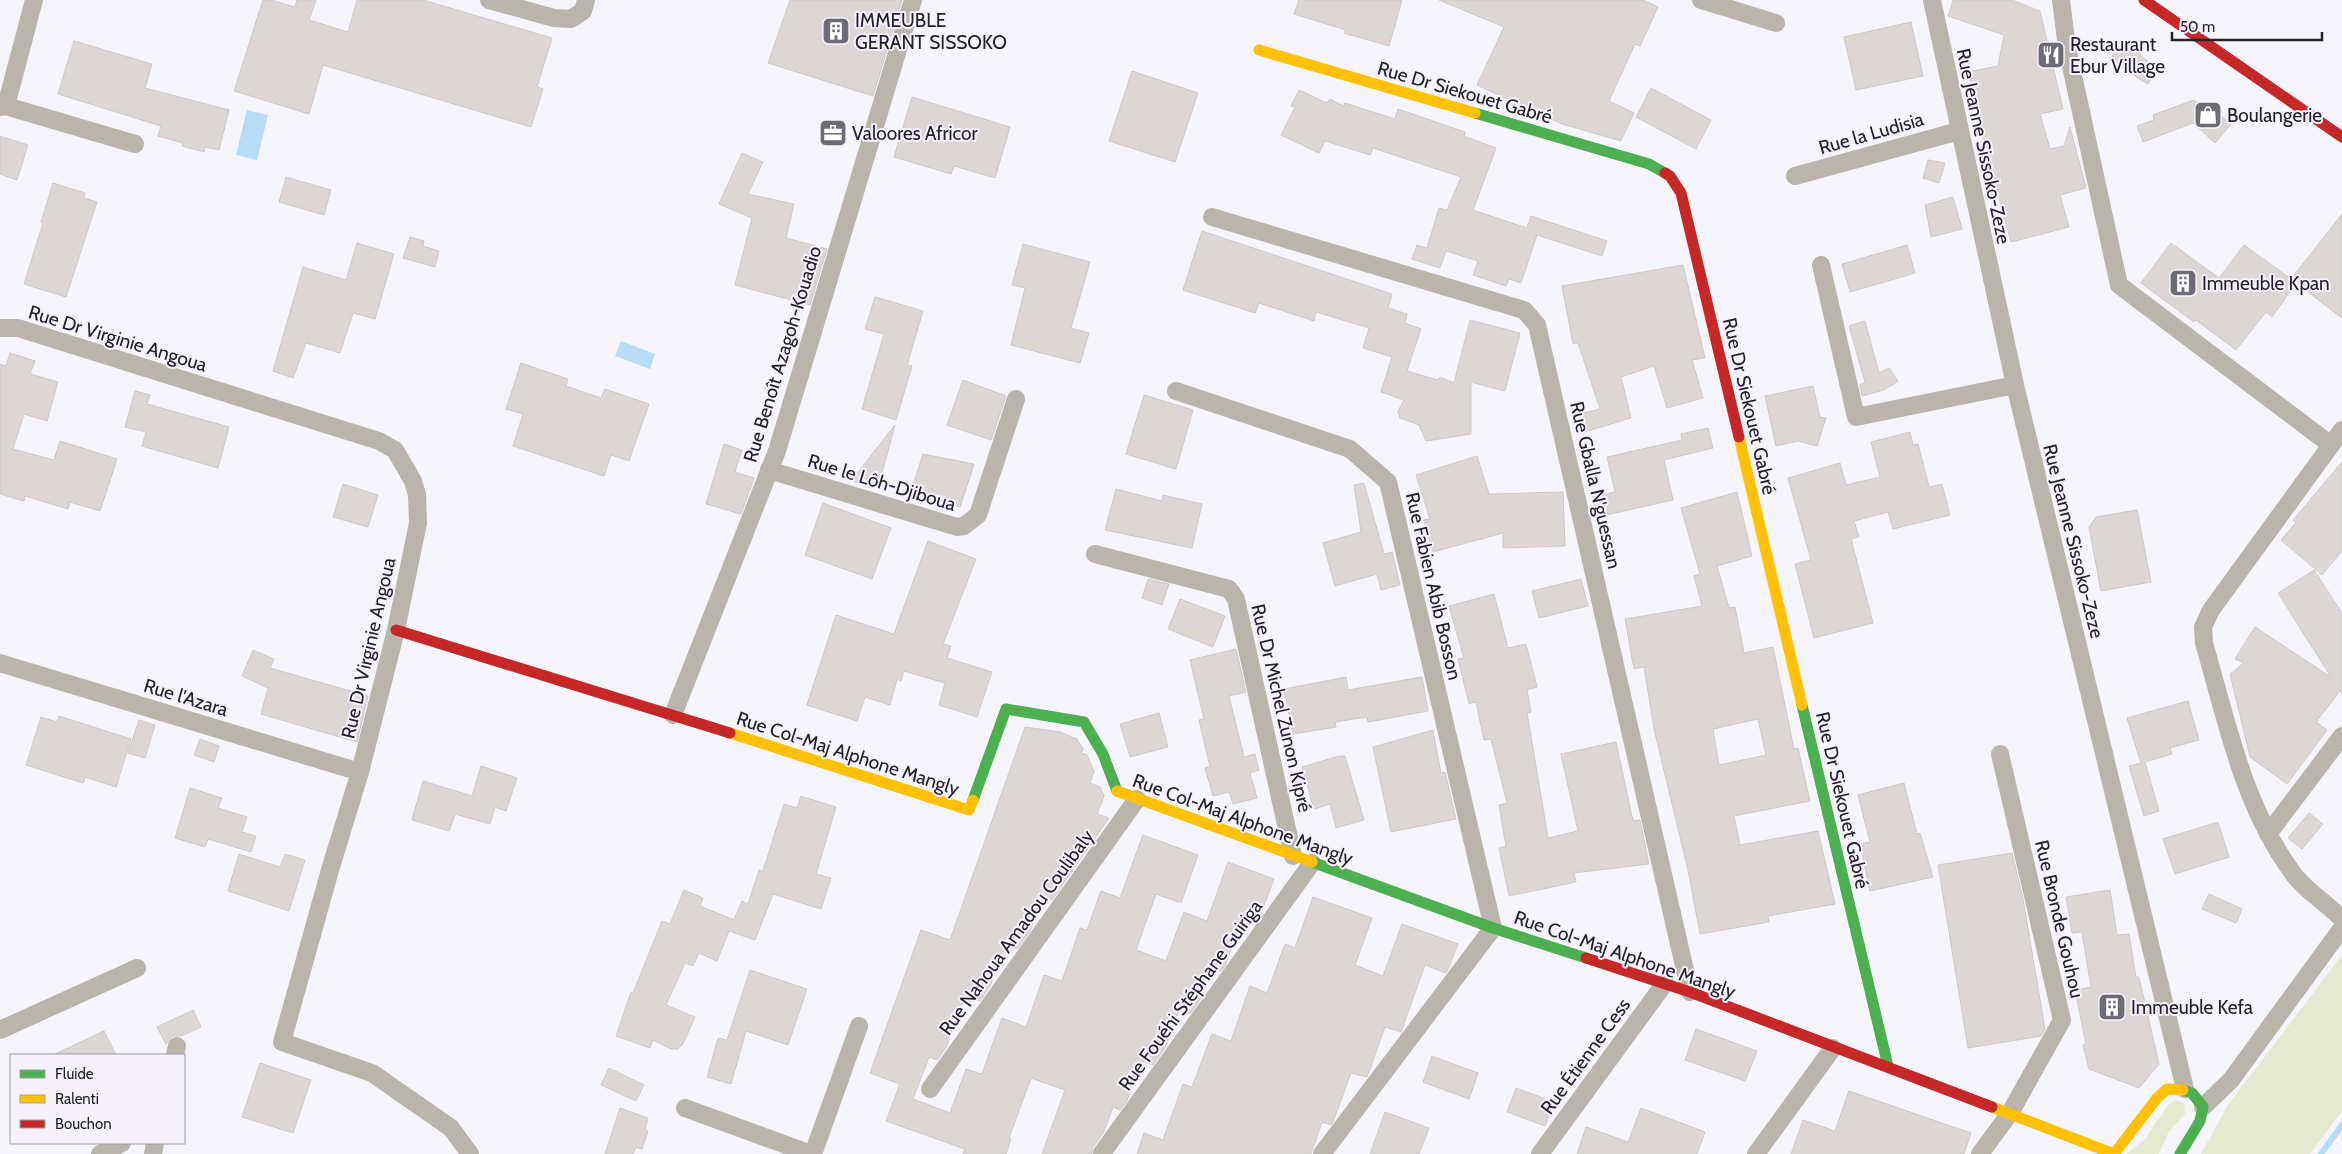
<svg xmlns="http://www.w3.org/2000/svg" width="2342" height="1154" viewBox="0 0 2342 1154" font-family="Cabin,sans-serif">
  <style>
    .green { fill: #e5e9cf }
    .water { fill: #b7dcf7 }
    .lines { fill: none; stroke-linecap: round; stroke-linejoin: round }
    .stream { stroke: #b7dcf7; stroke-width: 6 }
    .building { fill: #dcd7d5; stroke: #cdc8c7; fill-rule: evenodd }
    .street { stroke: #b9b4ac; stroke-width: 18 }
    .fast { stroke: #4caf50; stroke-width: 11 }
    .slow { stroke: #ffc107; stroke-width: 11 }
    .jam { stroke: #c62828; stroke-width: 11 }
    .labels { text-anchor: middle; stroke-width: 4; stroke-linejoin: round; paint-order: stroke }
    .poi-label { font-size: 19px; fill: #23202b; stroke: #f5f2fe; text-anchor: start }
    .street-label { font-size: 19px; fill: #23202b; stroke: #f5f2fe }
  </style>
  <rect width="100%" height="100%" fill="#f6f5fb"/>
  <g class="green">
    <polygon points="2342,955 2342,1111 2310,1154 2201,1154 2228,1105"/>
    <polygon points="2176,1100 2184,1103 2185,1114 2169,1131 2159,1154 2126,1154 2145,1139 2168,1105"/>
  </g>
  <g class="water">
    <polygon points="247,110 268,115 257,160 236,155"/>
    <polygon points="621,341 655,354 650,369 615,356"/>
  </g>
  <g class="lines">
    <polyline class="stream" points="2321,1154 2342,1125"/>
  </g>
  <g class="building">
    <polygon points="263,0 271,0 295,7 297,0 316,0 309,20 348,32 357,0 423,0 552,38 537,87 543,89 531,127 323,65 309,114 234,91"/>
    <polygon points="790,0 902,0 873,96 768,63"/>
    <polygon points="1299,0 1402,0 1389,46 1344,33 1346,30 1294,14"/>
    <polygon points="1439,0 1643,0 1658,7 1640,46 1635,44 1609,101 1634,113 1621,141 1562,124 1477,85 1504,27"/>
    <polygon points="1953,0 2012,0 2040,11 2063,109 2040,114 2050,149 2064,146 2070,127 2086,188 2060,195 2069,227 2011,242 1982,135 1968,72 1998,66 2004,35 1948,16"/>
    <polygon points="1911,22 1923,76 1856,90 1844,37"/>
    <polygon points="74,41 152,64 145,88 229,110 219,150 205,147 204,152 182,146 183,143 158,136 161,126 58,94"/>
    <polygon points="2118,42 2142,52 2140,56 2158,67 2148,84 2110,61"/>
    <polygon points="1132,71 1198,93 1175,162 1109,141"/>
    <polygon points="1651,88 1711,120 1696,149 1636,117"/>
    <polygon points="1299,90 1327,103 1330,99 1344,106 1345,103 1395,119 1398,109 1465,132 1464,136 1496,148 1473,210 1527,228 1531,216 1607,241 1602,256 1537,235 1521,283 1509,279 1506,286 1473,275 1478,261 1446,251 1440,268 1412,259 1417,245 1427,248 1439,208 1447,210 1461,177 1373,148 1370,155 1325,141 1319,153 1281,135 1295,107 1291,106"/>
    <polygon points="912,97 1010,127 995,178 954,166 951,174 894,157"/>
    <polygon points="2194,100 2232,123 2215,143 2193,123 2143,142 2137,126 2154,120 2153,115"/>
    <polygon points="0,136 28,145 17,180 0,174"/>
    <polygon points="742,153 763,162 748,194 794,204 786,238 827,249 810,305 735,285 752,218 719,204"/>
    <polygon points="1928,160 1945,163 1939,183 1923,178"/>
    <polygon points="286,177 331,190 324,215 279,202"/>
    <polygon points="53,183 85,193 84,198 97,202 66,297 24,284 43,223 41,222"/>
    <polygon points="1953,197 1962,229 1931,237 1925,205"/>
    <polygon points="2342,214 2342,318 2296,283 2272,317 2266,312 2236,350 2196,320 2194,322 2141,283 2171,243 2219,278 2244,245 2291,279"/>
    <polygon points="1202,231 1392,294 1388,308 1407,314 1405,323 1421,329 1407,371 1438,380 1440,377 1454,383 1470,320 1520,333 1505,391 1471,382 1471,434 1426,441 1419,425 1400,418 1398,411 1404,400 1381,392 1392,357 1363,348 1369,328 1316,312 1314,321 1259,303 1255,313 1183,290"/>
    <polygon points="410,237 424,241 423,246 439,251 435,267 403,258"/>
    <polygon points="357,243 394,254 375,319 353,313 340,353 306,343 293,378 273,371 303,267 346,280"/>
    <polygon points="1023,244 1090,262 1071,328 1089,333 1080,363 1011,345 1025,288 1012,285"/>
    <polygon points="1907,245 1915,273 1850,292 1842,264"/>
    <polygon points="1683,265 1705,358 1692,360 1703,398 1667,408 1654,366 1621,377 1631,418 1584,432 1580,414 1600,409 1578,343 1573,344 1562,286"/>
    <polygon points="875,297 923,311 907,365 912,366 896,420 862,409 884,334 865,329"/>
    <polygon points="1865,321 1879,373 1889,368 1898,381 1884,390 1862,396 1860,385 1865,382 1849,326"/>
    <polygon points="10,353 35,361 30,374 58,382 47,421 24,414 13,449 54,460 60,441 117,459 100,511 70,502 68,509 25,496 24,501 0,494 0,364 6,366"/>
    <polygon points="521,363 568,379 566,386 601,398 605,389 649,404 629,461 611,455 604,476 513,446 523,414 506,409"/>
    <polygon points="963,380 1006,396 991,440 947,425"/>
    <polygon points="1813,386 1820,417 1826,418 1817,446 1798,441 1776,446 1765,396"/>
    <polygon points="135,391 150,395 147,404 229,427 218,468 142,446 146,432 125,427"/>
    <polygon points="1144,395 1193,410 1176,469 1126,454"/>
    <polygon points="895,425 878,488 851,481"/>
    <polygon points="1708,428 1713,448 1664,460 1673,500 1597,517 1592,497 1615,492 1607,457 1682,440 1681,434"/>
    <polygon points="1910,432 1913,445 1918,444 1929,487 1942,484 1950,515 1893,529 1888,512 1854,521 1859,537 1851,539 1873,623 1814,638 1795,564 1811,560 1788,478 1840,463 1846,485 1880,477 1871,442"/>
    <polygon points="724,444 742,450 735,472 754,478 741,514 706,504"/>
    <polygon points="923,454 974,464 960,507 911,491"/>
    <polygon points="1477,456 1489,494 1563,492 1565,546 1503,548 1503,533 1433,552 1424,520 1430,519 1416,475"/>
    <polygon points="2342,462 2342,551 2322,575 2281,540 2296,523 2293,520"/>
    <polygon points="1364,483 1384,554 1392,552 1400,585 1381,590 1377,574 1335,586 1323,543 1361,532 1354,485"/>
    <polygon points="343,484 378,495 368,527 333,517"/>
    <polygon points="1116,489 1162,501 1163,495 1202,504 1192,548 1105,530"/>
    <path d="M1737,492L1752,556L1717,566L1729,608L1735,607L1744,653L1773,647L1794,749L1798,748L1810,801L1734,816L1740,845L1818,831L1835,904L1768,916L1769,922L1700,934L1688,870L1654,729L1644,667L1634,669L1625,619L1702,606L1694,576L1700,574L1681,508ZM1758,719L1766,755L1719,765L1713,729Z"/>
    <polygon points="823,503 891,528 872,579 805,555"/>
    <polygon points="2137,510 2151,582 2101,591 2089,527 2096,517"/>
    <polygon points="928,541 976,559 943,644 951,646 947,658 992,672 977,717 939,705 945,683 904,671 901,681 897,679 890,705 865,697 857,721 807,705 836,615 894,634"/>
    <polygon points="2314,570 2342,613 2342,694 2340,691 2316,722 2327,730 2287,784 2250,757 2230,674 2244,663 2235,659 2255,627 2331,677 2278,593"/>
    <polygon points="1148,579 1169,584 1162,605 1142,598"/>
    <polygon points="1581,579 1588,606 1539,618 1532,591"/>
    <polygon points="1494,594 1508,648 1526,644 1537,687 1527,690 1531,712 1527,713 1548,838 1578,831 1561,754 1616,742 1633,821 1640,820 1649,864 1574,873 1576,882 1509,896 1499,848 1506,846 1499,805 1507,803 1491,739 1484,740 1476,702 1469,704 1458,659 1464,658 1449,606"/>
    <polygon points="1180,599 1225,616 1213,647 1168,629"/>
    <polygon points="1236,649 1246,692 1229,696 1244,757 1255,754 1259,770 1250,773 1257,798 1233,804 1229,792 1213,796 1205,768 1210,767 1199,720 1204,719 1190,660"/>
    <polygon points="253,650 274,659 270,668 368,696 357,742 261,714 268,688 242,676"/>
    <polygon points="1346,677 1348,690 1422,677 1428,711 1368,722 1367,717 1335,722 1336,727 1293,734 1284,689"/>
    <polygon points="2188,701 2199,740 2170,748 2172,754 2145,762 2159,811 2144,816 2129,766 2141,763 2127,718"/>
    <polygon points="1159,713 1168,747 1130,757 1120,724"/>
    <polygon points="59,716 131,739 116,787 85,777 83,783 26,765 41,717 57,722"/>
    <polygon points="139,720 155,725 145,758 128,753"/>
    <polygon points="1025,727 1060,732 1077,739 1083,749 1081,753 1087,755 1094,771 1090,783 1100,787 1104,796 1097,814 1109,818 1052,900 1042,896 1030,931 1017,949 1006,945 990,986 980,1001 965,996 946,1048 937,1060 929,1057 913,1099 950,1113 966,1069 982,1074 1002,1018 1026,1027 1044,975 1062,981 1080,928 1087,930 1101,891 1120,898 1143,835 1198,855 1181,903 1156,894 1136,950 1166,961 1184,912 1207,921 1228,862 1274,879 1260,916 1255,924 1242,919 1225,966 1221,971 1212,968 1200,1000 1190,1014 1179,1010 1165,1048 1153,1065 1141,1061 1127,1101 1120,1110 1113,1107 1104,1132 1093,1147 1092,1154 1042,1154 1065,1090 1031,1078 1009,1138 1011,1139 1006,1154 963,1154 965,1149 886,1121 900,1084 870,1073 921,930 950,940"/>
    <polygon points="1433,730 1441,773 1445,772 1456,819 1391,832 1373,747"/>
    <polygon points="200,739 219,746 214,762 194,755"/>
    <polygon points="1339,756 1345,756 1364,820 1336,828 1330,804 1314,809 1302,767"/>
    <polygon points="481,766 517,778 506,811 495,807 490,824 455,814 449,831 412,820 423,781 472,796"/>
    <polygon points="1904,783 1917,834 1920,833 1933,877 1870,891 1860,844 1870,842 1858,795"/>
    <polygon points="190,788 222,798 218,808 247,817 242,832 256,836 251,852 208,839 205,847 175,838"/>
    <polygon points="801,796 836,807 816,874 831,878 821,909 773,894 755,940 729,931 717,961 699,953 693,966 685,963 666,1005 695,1017 683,1044 678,1049 671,1049 653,1040 650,1048 616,1036 631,992 633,993 662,921 670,924 684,890 703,898 700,906 734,920 742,901 748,904 759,870 763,871 784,804 797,808"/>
    <polygon points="2309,813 2323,824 2302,849 2288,838"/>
    <polygon points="2218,822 2229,857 2175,874 2163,839"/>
    <polygon points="2012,853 2023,899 2045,1029 2041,1036 1968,1048 1938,865"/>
    <polygon points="239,854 280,867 285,854 305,860 289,911 228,891"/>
    <polygon points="2110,890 2117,935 2129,934 2136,977 2139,977 2159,1064 2139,1088 2089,1069 2083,1045 2086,1044 2075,990 2091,987 2082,932 2072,933 2066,897"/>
    <polygon points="2209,894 2242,909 2236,923 2202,909"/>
    <polygon points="1313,897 1372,918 1355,965 1383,976 1402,924 1458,944 1448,969 1446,973 1425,965 1401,1032 1385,1027 1367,1077 1351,1073 1333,1122 1331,1125 1322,1122 1311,1154 1137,1154 1144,1133 1163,1140 1183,1084 1192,1087 1212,1034 1231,1041 1250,986 1267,993 1285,944 1295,948"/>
    <polygon points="750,970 807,989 788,1045 746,1031 731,1084 707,1077 718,1038 727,1040"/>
    <polygon points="193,1010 201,1027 181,1036 173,1036 166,1044 157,1027"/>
    <polygon points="1696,1029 1757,1051 1745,1081 1685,1060"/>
    <polygon points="104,1031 116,1055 53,1055"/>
    <polygon points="1432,1056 1478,1073 1469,1099 1423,1082"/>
    <polygon points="260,1063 311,1080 293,1133 242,1117"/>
    <polygon points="609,1068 644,1085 636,1101 601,1085"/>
    <polygon points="1516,1088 1554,1102 1545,1126 1507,1112"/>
    <polygon points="1849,1091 1971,1133 1964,1154 1791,1154 1803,1120 1835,1131"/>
    <polygon points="620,1108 648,1118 645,1129 648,1131 642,1149 636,1147 633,1154 605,1154"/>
    <polygon points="1641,1108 1705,1132 1697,1154 1577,1154 1586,1127 1628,1142"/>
    <polygon points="1385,1112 1429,1128 1419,1154 1370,1154"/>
  </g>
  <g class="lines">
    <g class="street">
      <polyline points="489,0 554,18 571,19 583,11 586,0"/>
      <polyline points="1701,0 1776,23"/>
      <polyline points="1932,0 2015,385 2185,1089"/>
      <polyline points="2061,0 2067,48 2119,285 2331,445"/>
      <polyline points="6,106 34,0"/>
      <polyline points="0,107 6,106 135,144"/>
      <polyline points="1795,176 1959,131"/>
      <polyline points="1212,217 1524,310 1537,325 1690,992"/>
      <polyline points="1821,265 1856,417 2015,385"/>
      <polyline points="0,328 18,328 379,441 395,450 413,481 417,495 418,523 396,630 360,772 330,870 282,1042 372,1073 451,1128 470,1154"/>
      <polyline points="1176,391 1350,449 1388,482 1493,928 1322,1154"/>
      <path d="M2342,430L2211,610L2203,627L2204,643C2227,722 2243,805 2292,872C2304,890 2327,903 2342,919"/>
      <polyline points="769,470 957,527 964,526 978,515 1016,399"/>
      <polyline points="1095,554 1229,589 1236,599 1293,856"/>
      <polyline points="0,663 360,772"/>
      <polyline points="673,715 777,451 913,0"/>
      <polyline points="2268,834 2342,736"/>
      <polyline points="0,1030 137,968"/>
      <polyline points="175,1055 177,1046"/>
      <polyline points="930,1089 1137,799"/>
      <polyline points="2203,1107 2231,1080 2342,928"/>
      <polyline points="685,1108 811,1154"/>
      <polyline points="1102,1153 1312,863"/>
      <polyline points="100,1154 122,1143"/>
      <polyline points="153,1154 155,1143"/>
      <polyline points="813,1154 859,1026"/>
      <polyline points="1540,1154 1665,983"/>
      <polyline points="1756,1154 1833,1048"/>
      <polyline points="1980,1154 2010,1113 2062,1020 2000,754"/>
    </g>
    <g class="fast">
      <polyline points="1475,113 1649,164 1665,173"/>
      <polyline points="1802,705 1888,1066"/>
      <polyline points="973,800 1006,709 1084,722 1103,754 1117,791"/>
      <polyline points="1312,862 1493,928 1586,958"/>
      <polyline points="2180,1154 2200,1121 2203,1107 2192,1093 2183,1090"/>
    </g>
    <g class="slow">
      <polyline points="1259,50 1475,113"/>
      <polyline points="1739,437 1802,705"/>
      <polyline points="730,733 969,810 973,800"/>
      <polyline points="1117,791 1312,862"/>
      <polyline points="1992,1107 2114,1154 2157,1098 2167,1089 2183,1090"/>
    </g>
    <g class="jam">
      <polyline points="2144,0 2342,137"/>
      <polyline points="1665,173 1670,176 1681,193 1739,437"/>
      <polyline points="396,630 730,733"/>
      <polyline points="1586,958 1690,992 1992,1107"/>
    </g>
  </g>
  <defs>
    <symbol id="building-square" viewBox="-11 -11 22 22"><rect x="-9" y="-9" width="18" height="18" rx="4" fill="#6d6b74" stroke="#f5f2fe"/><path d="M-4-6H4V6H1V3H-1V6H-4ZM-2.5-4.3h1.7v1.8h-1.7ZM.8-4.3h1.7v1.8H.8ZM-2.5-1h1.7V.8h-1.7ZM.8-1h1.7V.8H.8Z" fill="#fff"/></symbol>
    <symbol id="restaurant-square" viewBox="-11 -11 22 22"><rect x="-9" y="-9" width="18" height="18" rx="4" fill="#6d6b74" stroke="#f5f2fe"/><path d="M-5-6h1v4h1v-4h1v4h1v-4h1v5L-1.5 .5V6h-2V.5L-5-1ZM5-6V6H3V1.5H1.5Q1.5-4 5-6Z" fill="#fff"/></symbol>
    <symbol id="shop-square" viewBox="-11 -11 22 22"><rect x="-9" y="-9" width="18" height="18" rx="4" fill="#6d6b74" stroke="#f5f2fe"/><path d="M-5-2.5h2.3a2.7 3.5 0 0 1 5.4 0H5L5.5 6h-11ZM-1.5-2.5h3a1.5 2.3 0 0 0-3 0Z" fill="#fff"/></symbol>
    <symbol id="office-square" viewBox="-11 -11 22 22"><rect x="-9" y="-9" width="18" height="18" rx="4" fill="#6d6b74" stroke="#f5f2fe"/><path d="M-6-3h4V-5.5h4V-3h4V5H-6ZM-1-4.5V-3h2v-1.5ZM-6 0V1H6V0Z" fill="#fff"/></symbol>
  </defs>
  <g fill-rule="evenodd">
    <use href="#building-square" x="820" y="15" width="32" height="32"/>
    <use href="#restaurant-square" x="2035" y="39" width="32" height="32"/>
    <use href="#shop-square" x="2192" y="99" width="32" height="32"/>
    <use href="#office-square" x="817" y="117" width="32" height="32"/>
    <use href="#building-square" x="2167" y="267" width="32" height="32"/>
    <use href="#building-square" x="2096" y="991" width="32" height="32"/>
  </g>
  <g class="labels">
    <g class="poi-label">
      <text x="855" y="27">IMMEUBLE<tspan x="855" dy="22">GERANT SISSOKO</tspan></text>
      <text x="2070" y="51">Restaurant<tspan x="2070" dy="22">Ebur Village</tspan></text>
      <text x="2227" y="122">Boulangerie</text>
      <text x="852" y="140">Valoores Africor</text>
      <text x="2202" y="290">Immeuble Kpan</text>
      <text x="2131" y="1014">Immeuble Kefa</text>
    </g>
    <g class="street-label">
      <text transform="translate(1465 92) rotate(16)" y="7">Rue Dr Siekouet Gabré</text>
      <text transform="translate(1871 133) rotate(-16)" y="7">Rue la Ludisia</text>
      <text transform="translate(1984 146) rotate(78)" y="7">Rue Jeanne Sissoko-Zeze</text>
      <text transform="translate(118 338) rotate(17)" y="7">Rue Dr Virginie Angoua</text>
      <text transform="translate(782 354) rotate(-73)" y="7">Rue Benoît Azagoh-Kouadio</text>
      <text transform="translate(1750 406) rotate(77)" y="7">Rue Dr Siekouet Gabré</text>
      <text transform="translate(882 482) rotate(17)" y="7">Rue le Lôh-Djiboua</text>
      <text transform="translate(1596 485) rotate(77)" y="7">Rue Gballa N'guessan</text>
      <text transform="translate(2074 541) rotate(76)" y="7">Rue Jeanne Sissoko-Zeze</text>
      <text transform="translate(1434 586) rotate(77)" y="7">Rue Fabien Abib Bosson</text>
      <text transform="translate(368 648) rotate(-77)" y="7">Rue Dr Virginie Angoua</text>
      <text transform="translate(186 697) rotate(17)" y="7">Rue l'Azara</text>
      <text transform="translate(1282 708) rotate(77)" y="7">Rue Dr Michel Zunon Kipré</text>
      <text transform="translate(848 753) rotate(18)" y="7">Rue Col-Maj Alphone Mangly</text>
      <text transform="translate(1843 800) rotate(77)" y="7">Rue Dr Siekouet Gabré</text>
      <text transform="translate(1243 819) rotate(20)" y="7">Rue Col-Maj Alphone Mangly</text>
      <text transform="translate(2060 919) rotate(77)" y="7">Rue Bronde Gouhou</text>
      <text transform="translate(1016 932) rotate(-54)" y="7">Rue Nahoua Amadou Coulibaly</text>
      <text transform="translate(1625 954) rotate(19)" y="7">Rue Col-Maj Alphone Mangly</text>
      <text transform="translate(1190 995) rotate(-54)" y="7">Rue Fouéhi Stéphane Guiriga</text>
      <text transform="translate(1585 1056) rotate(-54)" y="7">Rue Étienne Cess</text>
    </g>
  </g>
  <rect x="10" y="1054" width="175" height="90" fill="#f5f2fe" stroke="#a19eaa"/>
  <rect x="20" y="1070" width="25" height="8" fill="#4caf50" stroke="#a19eaa"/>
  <text x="55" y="1079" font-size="15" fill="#23202b">Fluide</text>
  <rect x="20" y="1095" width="25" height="8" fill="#ffc107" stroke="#a19eaa"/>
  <text x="55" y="1104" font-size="15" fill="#23202b">Ralenti</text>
  <rect x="20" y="1120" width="25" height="8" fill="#c62828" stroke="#a19eaa"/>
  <text x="55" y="1129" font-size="15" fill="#23202b">Bouchon</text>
  <path d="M2172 32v8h150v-8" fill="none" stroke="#23202b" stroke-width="2.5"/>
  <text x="2180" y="32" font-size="15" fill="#23202b" stroke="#f5f2fe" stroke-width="4" paint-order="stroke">50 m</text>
</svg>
